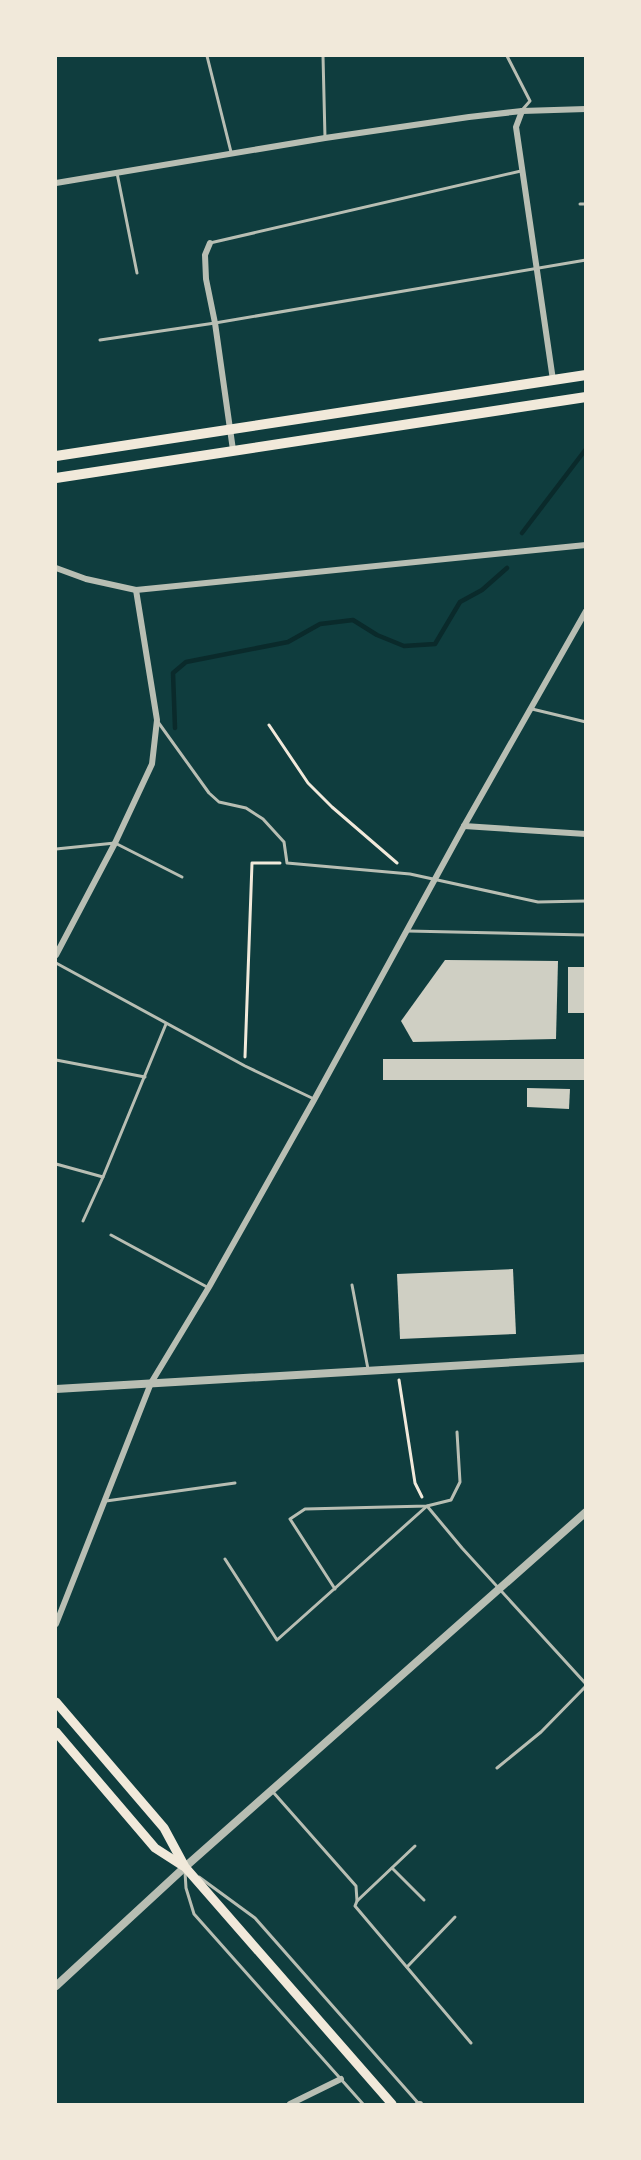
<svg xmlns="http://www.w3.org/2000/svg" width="641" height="2160" viewBox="0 0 641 2160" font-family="'Archivo Narrow',sans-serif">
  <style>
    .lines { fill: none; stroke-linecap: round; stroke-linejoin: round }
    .stream { stroke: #0a2a2b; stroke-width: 4.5 }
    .building { fill: #cfcfc3 }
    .path { stroke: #f1e9da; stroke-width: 3 }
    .service { stroke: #b8beb3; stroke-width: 3 }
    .minor { stroke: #b8beb3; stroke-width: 6 }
    .tertiary { stroke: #b8beb3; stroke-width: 8 }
    .secondary { stroke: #f1e9da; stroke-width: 9 }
    .primary { stroke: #f1e9da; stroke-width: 10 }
  </style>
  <rect width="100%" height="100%" fill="#0f3d3e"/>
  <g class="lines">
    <g class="stream">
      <polyline points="522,533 586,449"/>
      <polyline points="175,728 173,673 186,662 288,642 320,624 353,620 377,635 404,646 435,644 460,602 482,590 507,568"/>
    </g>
  </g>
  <g class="building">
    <polygon points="445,960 558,961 556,1039 413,1042 401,1021"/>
    <rect x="568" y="967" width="18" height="46"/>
    <rect x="383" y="1059" width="203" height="21"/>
    <polygon points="527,1088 570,1089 569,1109 527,1107"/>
    <polygon points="513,1269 516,1334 400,1339 397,1274"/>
  </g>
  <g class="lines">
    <g class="path">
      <polyline points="269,725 308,783 332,807 397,863"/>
      <polyline points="245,1057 252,863 280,863"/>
      <polyline points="399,1380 415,1483 422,1497"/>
    </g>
    <g class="service">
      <polyline points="207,56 231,152"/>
      <polyline points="323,56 325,138"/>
      <polyline points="507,56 530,101 523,109"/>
      <polyline points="117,173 137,273"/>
      <polyline points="580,204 586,204"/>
      <polyline points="210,243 521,171"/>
      <polyline points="100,340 215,323 586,260"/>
      <polyline points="532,709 586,722"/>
      <polyline points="158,722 209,793 219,802 246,808 263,819 284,842 287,863 410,874 538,902 586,901"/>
      <polyline points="56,849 115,843 182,877"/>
      <polyline points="408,931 586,935"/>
      <polyline points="56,963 245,1066 314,1099"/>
      <polyline points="56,1060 145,1077"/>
      <polyline points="56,1164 103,1177"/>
      <polyline points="83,1221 103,1177 166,1024"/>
      <polyline points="111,1235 207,1287"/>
      <polyline points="352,1285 368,1369"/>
      <polyline points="106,1501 235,1483"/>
      <polyline points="225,1559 277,1640 427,1506 462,1548 586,1684"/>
      <polyline points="335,1589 290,1519 305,1509 427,1506 451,1500 460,1482 457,1432"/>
      <polyline points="497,1768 541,1732 586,1686"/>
      <polyline points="273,1792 356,1886 357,1901 355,1906 471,2043"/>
      <polyline points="392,1868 424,1900"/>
      <polyline points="185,1872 186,1888 194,1914 363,2104"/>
      <polyline points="199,1877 255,1918 419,2104"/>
      <polyline points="357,1901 415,1846"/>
      <polyline points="407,1967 455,1917"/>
    </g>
    <g class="minor">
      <polyline points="522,111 516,127 553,380"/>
      <polyline points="56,183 325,138 469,117 522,111 586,109"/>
      <polyline points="210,243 205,255 206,279 215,323 233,450"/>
      <polyline points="56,568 86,579 136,590 586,545"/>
      <polyline points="464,826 586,834"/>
      <polyline points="56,955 115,843 152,764 157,720 136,590"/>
      <polyline points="56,1624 151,1383 209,1287 314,1100 464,826 586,611"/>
      <polyline points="290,2104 341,2079"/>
      <polyline points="418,2104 420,2104"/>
    </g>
    <g class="tertiary">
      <polyline points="56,1389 586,1358"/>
      <polyline points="56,1986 185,1867 586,1512"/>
    </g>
    <g class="secondary">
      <polyline points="56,1702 164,1828 185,1867 392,2104"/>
      <polyline points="56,1732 155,1848 183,1866"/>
    </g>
    <g class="primary">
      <polyline points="56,456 586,375"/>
      <polyline points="56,478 586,397"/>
    </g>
  </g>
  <rect width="641" height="2160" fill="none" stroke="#f1e9da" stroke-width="114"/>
</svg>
